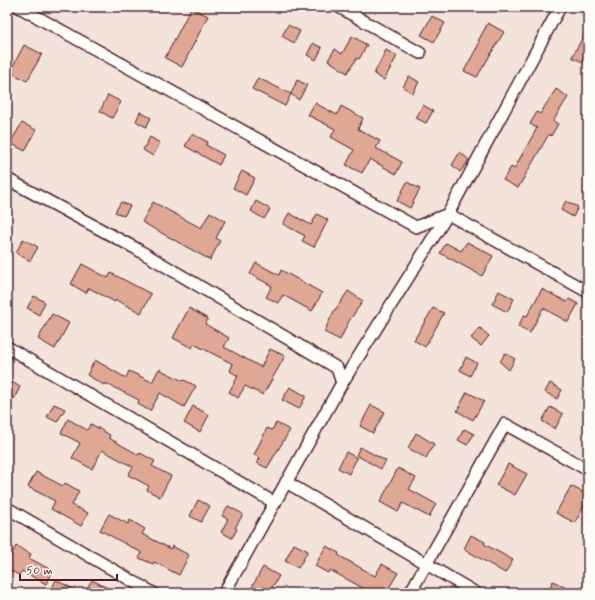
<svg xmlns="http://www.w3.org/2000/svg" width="595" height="600" viewBox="0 0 595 600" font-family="Mynerve,sans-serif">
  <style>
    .building { fill: #dea895; stroke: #4a1f2b }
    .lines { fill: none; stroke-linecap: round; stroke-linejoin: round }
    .street-casing { stroke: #4a1f2b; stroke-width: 14 }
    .street { stroke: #fdfcf7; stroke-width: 11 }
  </style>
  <rect width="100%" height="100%" fill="#f4e3da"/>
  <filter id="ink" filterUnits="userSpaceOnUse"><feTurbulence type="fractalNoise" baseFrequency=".025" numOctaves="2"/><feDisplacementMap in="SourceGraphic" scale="8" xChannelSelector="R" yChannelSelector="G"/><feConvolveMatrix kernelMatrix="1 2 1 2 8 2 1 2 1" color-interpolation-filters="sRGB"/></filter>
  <g filter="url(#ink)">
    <g class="building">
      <polygon points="191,8 208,16 182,67 165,58"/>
      <polygon points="432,16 445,23 434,42 421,35"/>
      <polygon points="488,23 504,32 477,77 464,71 480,42 478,41"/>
      <polygon points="288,25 300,31 294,43 282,36"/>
      <polygon points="588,28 588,65 572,57"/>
      <polygon points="352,36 367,45 359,59 357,58 347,73 328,60 335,49 342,54"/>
      <polygon points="313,43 322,48 316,60 307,55"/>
      <polygon points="24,45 42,54 27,81 10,72"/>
      <polygon points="386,50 397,56 384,80 374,74"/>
      <polygon points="409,76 419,82 413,93 403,87"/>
      <polygon points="258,78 291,94 285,106 252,89"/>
      <polygon points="297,80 307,85 299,100 291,94"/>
      <polygon points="556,89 568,97 553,121 558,124 551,136 549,134 518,188 503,180 511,167 514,169 537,128 530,124 537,112 540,114"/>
      <polygon points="108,95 121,102 112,118 100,111"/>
      <polygon points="315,103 337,115 341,106 363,118 358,129 380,141 376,148 402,162 396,174 370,159 362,173 346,165 354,150 331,137 335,129 308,115"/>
      <polygon points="423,105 433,111 426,123 416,118"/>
      <polygon points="140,112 151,118 146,127 136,121"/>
      <polygon points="22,123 36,130 25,151 10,143"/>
      <polygon points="192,134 208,142 206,145 224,155 219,165 185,146"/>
      <polygon points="150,137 160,143 153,156 143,150"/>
      <polygon points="460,152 469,160 460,172 452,165"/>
      <polygon points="242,171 255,178 246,195 233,188"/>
      <polygon points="407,182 420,189 410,208 397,201"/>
      <polygon points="256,201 270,209 264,219 251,211"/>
      <polygon points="566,201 578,207 573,217 561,210"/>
      <polygon points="121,202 130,206 124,216 115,212"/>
      <polygon points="153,202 201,228 210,212 225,221 216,238 220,241 210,260 142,222"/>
      <polygon points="289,213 311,225 317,214 328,220 314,247 302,241 305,236 283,224"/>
      <polygon points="23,239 38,247 30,261 16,253"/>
      <polygon points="467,242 493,256 482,276 440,253 446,243 461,251"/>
      <polygon points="256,263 279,275 281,270 322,293 312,311 283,295 278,303 266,297 272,286 250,274"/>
      <polygon points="82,264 108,278 111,273 151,294 141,313 116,300 115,302 89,288 86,293 71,284"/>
      <polygon points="542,289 567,302 569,299 578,304 568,322 543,308 530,333 518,327 524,315 527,316"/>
      <polygon points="348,291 363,301 349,321 340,340 324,332 335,309 336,309"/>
      <polygon points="499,291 514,299 507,312 492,304"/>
      <polygon points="34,296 45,302 39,315 27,308"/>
      <polygon points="189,308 208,319 205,324 229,338 224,347 261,367 270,349 285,356 263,395 245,386 238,398 229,392 238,376 230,371 233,364 194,344 192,348 173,338"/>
      <polygon points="433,308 444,313 425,347 414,340"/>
      <polygon points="52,314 69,323 55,349 38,339"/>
      <polygon points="480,328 489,336 481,346 471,338"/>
      <polygon points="505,353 515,359 509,370 500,362"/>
      <polygon points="466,357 477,363 470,376 460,370"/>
      <polygon points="95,360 126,378 129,371 152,382 159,369 183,381 184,380 196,386 184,407 160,393 150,411 138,404 139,400 105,383 104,385 87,375"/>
      <polygon points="7,379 20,387 14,399 7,395"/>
      <polygon points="550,383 562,390 557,399 545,392"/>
      <polygon points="290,387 306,396 299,409 282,400"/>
      <polygon points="467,392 484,401 473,420 457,411"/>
      <polygon points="54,404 65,409 57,422 47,417"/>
      <polygon points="371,405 385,412 373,433 360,426"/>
      <polygon points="193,406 209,415 200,432 184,423"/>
      <polygon points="550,407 563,414 555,429 542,421"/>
      <polygon points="68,419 87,430 91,424 110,435 109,438 139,455 140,453 155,461 152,466 171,476 160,497 147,490 149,486 128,475 133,467 102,450 92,469 72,458 80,443 61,433"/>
      <polygon points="276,423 290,430 267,468 257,463 260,458 254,455 267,428 272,430"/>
      <polygon points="464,429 474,434 467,445 458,440"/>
      <polygon points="416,433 434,444 426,458 408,448"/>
      <polygon points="360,447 386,461 381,469 356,455"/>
      <polygon points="346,452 357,458 349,474 338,468"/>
      <polygon points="508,464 527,474 515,495 496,485"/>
      <polygon points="398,468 416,478 409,489 436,504 429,517 403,503 398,512 380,502"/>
      <polygon points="36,472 63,486 65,483 79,491 72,505 88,513 81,526 51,509 55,501 28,487"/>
      <polygon points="571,486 588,495 588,498 575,523 556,513"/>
      <polygon points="198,500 210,506 201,522 190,516"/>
      <polygon points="228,506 243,514 235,528 237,529 232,538 221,532 228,519 222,516"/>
      <polygon points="109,514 128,524 130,520 145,529 142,534 171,549 172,546 189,555 179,575 154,562 153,564 139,558 142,553 100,530"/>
      <polygon points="471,535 485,542 484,544 513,560 505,573 464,549"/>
      <polygon points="294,544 308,551 298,568 285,561"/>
      <polygon points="16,546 31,554 29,558 53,571 46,584 22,571 19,575 7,569 7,563"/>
      <polygon points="326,546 339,553 338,555 375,576 382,564 398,573 386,593 372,593 330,570 328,573 315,566"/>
      <polygon points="263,567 279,576 269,593 259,593 251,589"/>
      <polygon points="56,580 81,593 49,593"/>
      <polygon points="92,580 117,593 84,593"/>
      <polygon points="553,581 576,593 547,593"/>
    </g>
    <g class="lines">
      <defs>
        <g id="street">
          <polyline points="19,7 416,227 448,214 588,292"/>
          <polyline points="339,7 420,53"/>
          <polyline points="7,179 135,248 337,368 342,383"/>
          <polyline points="7,347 275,503"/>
          <polyline points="286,482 476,593"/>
          <polyline points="7,508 153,593"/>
          <polyline points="224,593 342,383 448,214 560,7"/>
          <polyline points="410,593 505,424 588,470"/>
        </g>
      </defs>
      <use href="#street" class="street-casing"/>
      <use href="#street" class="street"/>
    </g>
  </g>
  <rect width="595" height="600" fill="none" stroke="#fdfcf7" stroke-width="24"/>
  <rect x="12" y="12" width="571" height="576" fill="none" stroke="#4a1f2b" stroke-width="1.5" filter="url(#ink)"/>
  <path d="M20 574v6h97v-6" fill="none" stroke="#4a1f2b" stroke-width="2"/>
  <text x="26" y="574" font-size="12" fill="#4a1f2b" stroke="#fdfcf7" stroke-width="3" paint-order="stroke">50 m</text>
</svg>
